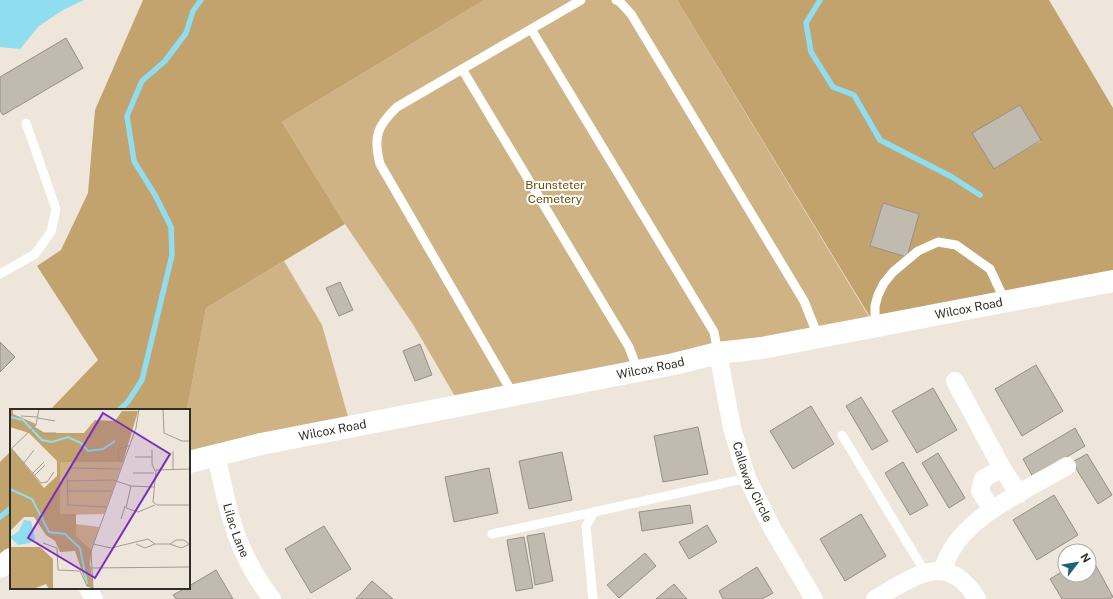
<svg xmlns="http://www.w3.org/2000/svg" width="1113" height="599" viewBox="0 0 1113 599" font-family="'Public Sans',sans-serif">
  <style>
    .green { fill: #d0b384 }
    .forest { fill: #c2a26d; fill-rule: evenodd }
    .water { fill: #90ddef }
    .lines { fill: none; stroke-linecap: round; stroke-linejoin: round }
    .stream { stroke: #90ddef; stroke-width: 5.5 }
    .building { fill: #c1baae; stroke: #968f84 }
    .service { stroke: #fff; stroke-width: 9 }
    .minor { stroke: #fff; stroke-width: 18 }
    .tertiary { stroke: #fff; stroke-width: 22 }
    .labels { text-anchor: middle; stroke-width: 4; stroke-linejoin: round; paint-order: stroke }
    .park-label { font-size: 12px; fill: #6f4e0c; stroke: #fff }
    .street-label { font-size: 12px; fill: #302d28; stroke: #fff }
    .inset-river { fill: none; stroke: #90ddef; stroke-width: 2 }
    .inset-road { fill: none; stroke: #a29c93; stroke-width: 1 }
    .view { fill: #7b2cbf; fill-opacity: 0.15; stroke: #7b2cbf; stroke-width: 2 }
    .inset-edge { fill: none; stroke: #302d28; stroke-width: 2 }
  </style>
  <rect width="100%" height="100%" fill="#eee6da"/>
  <g class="green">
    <polygon points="484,0 677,0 874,325 460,405 414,326 345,224 282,122"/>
    <polygon points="284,261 322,325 351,427 189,462 189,410 187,410 206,308"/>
  </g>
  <g class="forest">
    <polygon points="143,0 484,0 282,122 345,224 206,308 187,410 50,410 98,360 37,266 61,250 88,193 95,110"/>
    <path d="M677,0H1049L1113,108V281L875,325ZM1020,105L1041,141L994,168L973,133ZM883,203L919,214L906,257L870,245Z"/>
    <polygon points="11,451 11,559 0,567 0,462"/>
  </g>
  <polygon class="water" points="0,0 84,0 63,10 39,26 20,49 0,47"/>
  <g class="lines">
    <g class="stream">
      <polyline points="820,0 806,23 811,52 833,87 854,95 880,140 952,177 980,195"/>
      <polyline points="119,410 127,403 142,380 172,255 171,227 155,195 134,161 127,116 142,81 165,61 186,33 193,11 201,0"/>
      <polyline points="0,517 11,508"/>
    </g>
  </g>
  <g class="building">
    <polygon points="66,38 83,68 3,115 0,111 0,77"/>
    <polygon points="1020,105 1041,140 994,169 972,133"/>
    <polygon points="883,203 919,214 907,257 870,246"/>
    <polygon points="340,282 353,310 339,316 326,288"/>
    <polygon points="0,342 15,357 0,372"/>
    <polygon points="420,344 432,375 415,381 403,351"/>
    <polygon points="1036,365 1063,411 1022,436 995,389"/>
    <polygon points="933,388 957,430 917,453 892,411"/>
    <polygon points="861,397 888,441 872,450 846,406"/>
    <polygon points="811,406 834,444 793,469 770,431"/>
    <polygon points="698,427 708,474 663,482 654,436"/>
    <polygon points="1075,428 1085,446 1033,477 1023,459"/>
    <polygon points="562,452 572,500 529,509 519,461"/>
    <polygon points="938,453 965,498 949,508 922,463"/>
    <polygon points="1087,454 1112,495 1098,504 1072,462"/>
    <polygon points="903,462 928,505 910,515 885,473"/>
    <polygon points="489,468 498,513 454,522 445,477"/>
    <polygon points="1054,495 1078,535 1037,560 1013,520"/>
    <polygon points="690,505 693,523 642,531 639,512"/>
    <polygon points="861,514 886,556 845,581 820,539"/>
    <polygon points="707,525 717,542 689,559 679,542"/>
    <polygon points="324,526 351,569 311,593 285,549"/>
    <polygon points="544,533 553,581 535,585 527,536"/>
    <polygon points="524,537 533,588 516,591 507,540"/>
    <polygon points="645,553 656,566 619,598 607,585"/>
    <polygon points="1090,555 1113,597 1109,599 1062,599 1050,579 1065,570 1065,575 1089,575"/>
    <polygon points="757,567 773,593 762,599 723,599 719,591"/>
    <polygon points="216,570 233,599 176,599 173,595 186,588 189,588 189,586"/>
    <polygon points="372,581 393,599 356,599"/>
    <polygon points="674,584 687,599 656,599"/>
  </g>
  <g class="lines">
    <g class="service">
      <polyline points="616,0 620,2 631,14 804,301 818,336"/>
      <polyline points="531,29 714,332 718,353"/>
      <polyline points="462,69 629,347 638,371"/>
      <polyline points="0,274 35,254 51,232 56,209 26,123"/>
      <polyline points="875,325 875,306 878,295 884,283 893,272 918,251 938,242 956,245 990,269 1005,301"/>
      <path d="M513,394L380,164C373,137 377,126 397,107L581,0"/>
      <polyline points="842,435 925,572"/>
      <polyline points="492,534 594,512"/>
      <polyline points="593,599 586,526 594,512 747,478"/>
    </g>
    <g class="minor">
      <path id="s1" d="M718,353L732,428L747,478L772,528L814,599"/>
      <polyline points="955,381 1002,468 1019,494"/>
      <path id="s2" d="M216,454C228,511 235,551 272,599"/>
      <polyline points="992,510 980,491 983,479 1002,468"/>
      <path d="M942,571C945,564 947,557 951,551C972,513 1030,488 1067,466"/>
      <polyline points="88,588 94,599"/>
      <path d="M875,599C913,577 947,549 977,599"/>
    </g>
    <g class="tertiary">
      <path id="s3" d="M189,462L261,444L674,364L718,353L762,348L1113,281"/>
      <polyline points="0,567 11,559"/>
    </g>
  </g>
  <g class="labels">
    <g class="park-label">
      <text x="555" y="189">Brunsteter<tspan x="555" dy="14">Cemetery</tspan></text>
    </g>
    <g class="street-label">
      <text dy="4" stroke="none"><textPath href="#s3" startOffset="795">Wilcox Road</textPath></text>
      <text dy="4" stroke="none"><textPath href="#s3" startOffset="471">Wilcox Road</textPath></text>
      <text dy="4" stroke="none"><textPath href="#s3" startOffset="147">Wilcox Road</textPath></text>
      <text dy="4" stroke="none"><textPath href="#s1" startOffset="134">Callaway Circle</textPath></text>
      <text dy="4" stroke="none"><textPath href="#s2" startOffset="79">Lilac Lane</textPath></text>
    </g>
  </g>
  <g transform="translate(10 409)">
    <rect width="180" height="180" fill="#eee6da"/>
    <path d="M50,53H113L94,105L50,106ZM66,115L89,118L82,141L66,127Z" fill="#d0b384"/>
    <path d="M0,0H3V5L26,15L24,18L34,24H74L85,11L105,12L112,2H128L113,53H50V105H66V127L82,141L80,154L83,179L77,177L65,142L50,143L45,132L36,126L24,108H14L0,122V41L2,40L34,79L47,67V52L19,24L0,18ZM0,138H30L43,150V180H39L36,175L23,180H0Z" fill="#c2a26d"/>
    <path d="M14,111L21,112L25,130L20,134L8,136L0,128L9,122Z" fill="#90ddef"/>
    <path class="inset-river" d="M0,8L13,11L32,31L42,33L58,28L71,34L78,42L93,40L105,32M0,80L22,90L39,123L55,125L70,139L77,175"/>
    <path class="inset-road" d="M153,0L154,24L172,32H180M11,7L28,8M28,9L45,12M24,18L34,24H46M2,40L31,74L37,73L44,63M0,41L26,16L29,0M142,41V55L145,62M125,48H142M113,53L109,49L108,40L119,37M13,55L24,41M163,60V42M180,60L146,61L143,93L147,96H180M123,64H144M22,65L34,53M24,67L35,56M57,72L103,71L121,77L144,78M121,77L116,99L128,103L145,96M56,82H102M96,98L58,96L57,63L62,59L110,60M111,110L115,97M33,134L47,139L48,161L70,162L77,177L83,179M83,135L101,139L138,130L145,135M126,135L135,139L145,135H160L171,139L180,135M160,135L166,131H174L179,135M80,159L180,158M83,180L81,142L126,19L129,0"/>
    <path class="view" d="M93,4L160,45L85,169L18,129Z"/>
    <rect width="180" height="180" class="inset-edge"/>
  </g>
  <g transform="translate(1077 563) rotate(59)"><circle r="19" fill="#ffffff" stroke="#acaba9"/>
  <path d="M0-3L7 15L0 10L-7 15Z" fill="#1c6473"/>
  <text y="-6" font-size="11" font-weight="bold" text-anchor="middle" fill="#302d28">N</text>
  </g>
</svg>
